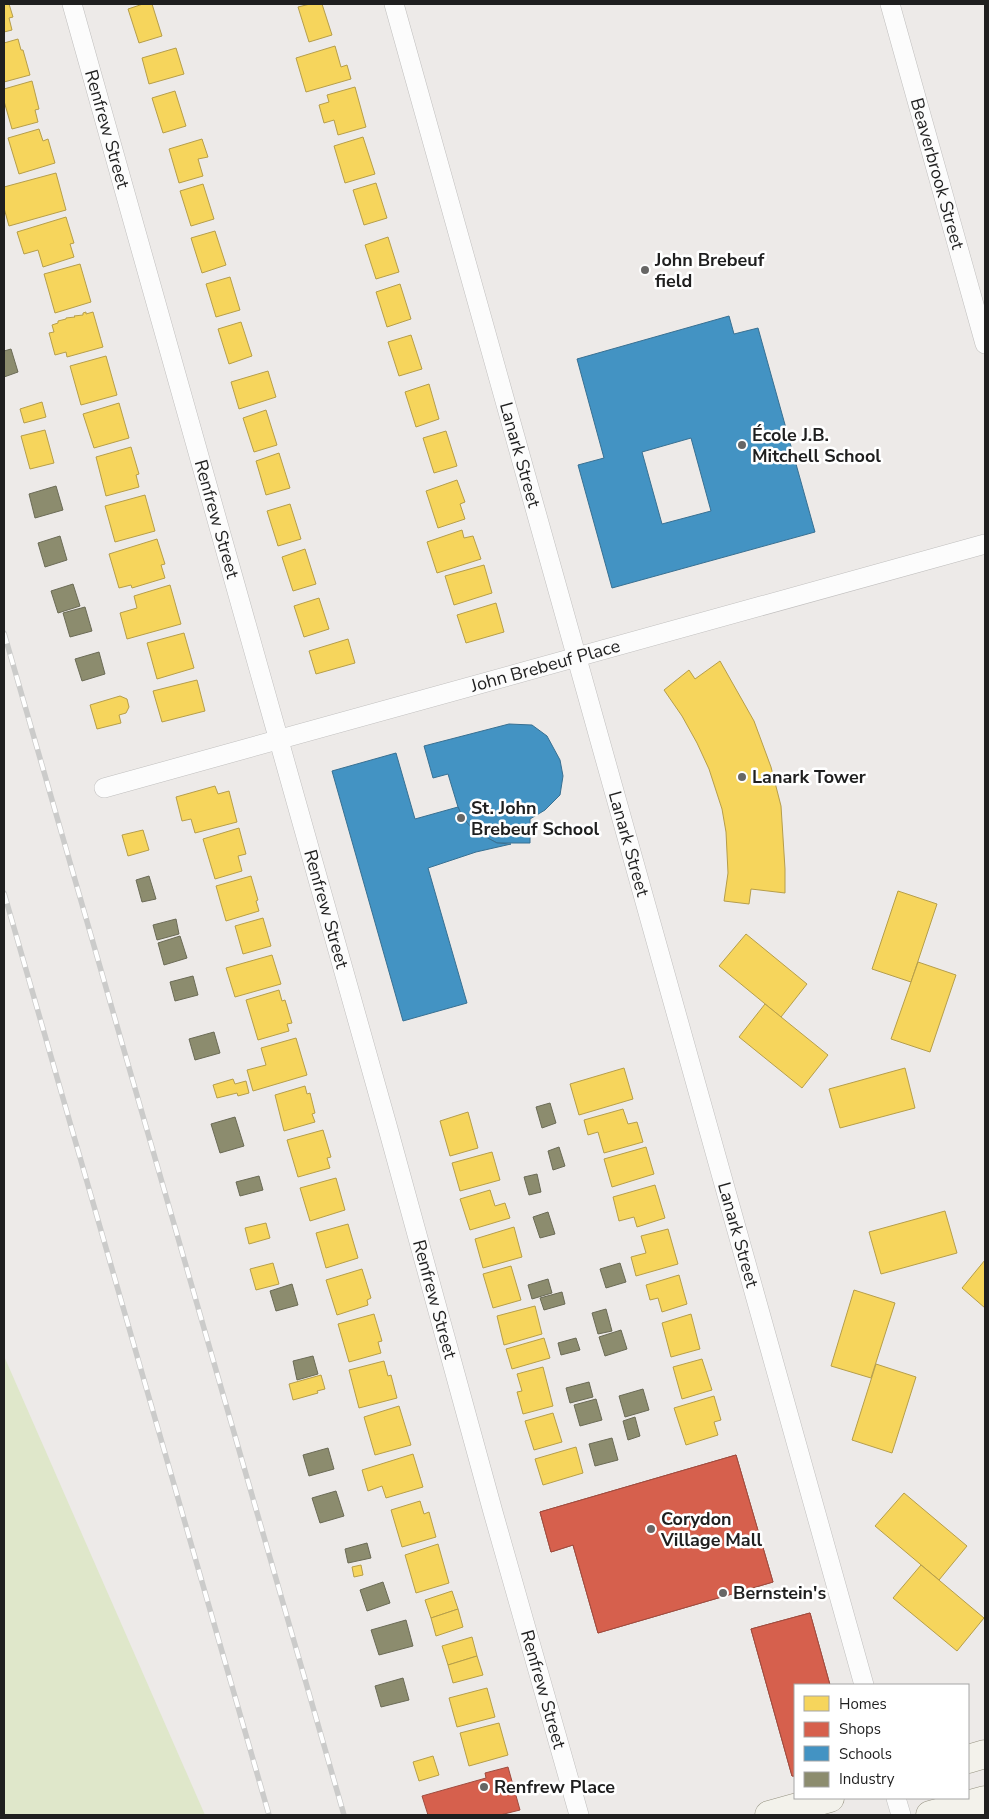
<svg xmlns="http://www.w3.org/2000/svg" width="989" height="1819" viewBox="0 0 989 1819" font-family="'Nunito Sans',sans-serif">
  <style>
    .grass { fill: #dfe7ca }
    .homes { fill: #f6d55c; stroke: #b69e4a }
    .shops { fill: #d6604d; stroke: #9f4c3f }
    .schools { fill: #4393c3; stroke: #387092; fill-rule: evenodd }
    .industry { fill: #8c8c6e; stroke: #6b6b56 }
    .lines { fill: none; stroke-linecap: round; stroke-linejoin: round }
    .street-casing { stroke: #c0bfbe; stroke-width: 20 }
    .secondary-casing { stroke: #969382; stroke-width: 29 }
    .street { stroke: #fcfcfc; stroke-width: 19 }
    .secondary { stroke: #f3f2eb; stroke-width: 28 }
    .rail-casing { stroke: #cbcbca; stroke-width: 5.5 }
    .rail { stroke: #fff; stroke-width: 4; stroke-dasharray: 11; stroke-linecap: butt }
    .poi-dot { fill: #676665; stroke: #fff; stroke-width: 2 }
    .labels { text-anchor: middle; stroke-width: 5; stroke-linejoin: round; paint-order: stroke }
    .street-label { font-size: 18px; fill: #1f1f1f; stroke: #fff }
    .poi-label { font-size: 18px; font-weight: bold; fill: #1f1f1f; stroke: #fff; text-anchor: start }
  </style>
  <rect width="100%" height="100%" fill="#edeae8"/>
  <polygon class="grass" points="4,1356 205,1815 4,1815"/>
  <g class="homes">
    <polygon points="4,4 9,4 13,17 9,18 12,30 4,32"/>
    <polygon points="143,4 152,4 162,36 139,43 128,9"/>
    <polygon points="310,4 322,4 332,35 309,42 298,7"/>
    <polygon points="18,39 21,50 23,50 30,75 4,82 4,43"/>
    <polygon points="335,46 341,67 347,65 351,79 306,92 296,58"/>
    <polygon points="176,48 184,74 149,84 142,58"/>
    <polygon points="32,81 39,109 35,110 38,122 12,129 4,101 4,89"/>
    <polygon points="355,87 366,127 338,135 334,120 324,123 319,105 329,102 327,95"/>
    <polygon points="175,91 186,126 163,133 152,98"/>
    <polygon points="39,129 43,141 48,139 55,163 19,174 8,138"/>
    <polygon points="363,137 375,174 345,183 334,146"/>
    <polygon points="202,139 208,157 198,159 203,176 179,183 169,149"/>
    <polygon points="56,173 66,210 9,226 4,208 4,187"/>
    <polygon points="376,183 387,218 364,225 353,190"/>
    <polygon points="203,184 214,219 191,226 180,191"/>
    <polygon points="66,217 74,243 70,244 74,257 43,267 38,250 24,254 17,232"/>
    <polygon points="215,231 226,265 202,273 191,238"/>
    <polygon points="388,237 399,272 376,279 365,245"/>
    <polygon points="80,264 91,302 55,313 44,274"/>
    <polygon points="230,277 240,310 216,317 206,284"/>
    <polygon points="400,284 411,319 387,327 376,292"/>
    <polygon points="86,312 86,314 93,312 103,347 67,357 66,352 55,355 49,333 54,332 52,325 58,323 58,321 66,319 66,318 75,317 74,316 83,315 83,313"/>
    <polygon points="241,322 252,356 229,364 218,329"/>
    <polygon points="411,335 422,369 399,376 388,342"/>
    <polygon points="106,356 117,395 81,405 70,366"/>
    <polygon points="268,371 276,397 239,409 231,382"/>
    <polygon points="429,384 439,419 416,427 405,392"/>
    <polygon points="42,402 46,417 24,423 20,409"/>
    <polygon points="119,403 129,438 94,448 83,414"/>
    <polygon points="266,410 277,445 254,452 243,418"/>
    <polygon points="45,430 54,463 30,469 21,436"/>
    <polygon points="446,431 457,466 434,473 423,438"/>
    <polygon points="131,447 139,474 136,475 139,487 106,496 96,457"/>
    <polygon points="279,453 290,488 266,495 256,461"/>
    <polygon points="457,480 465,502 460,504 465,519 438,528 426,491"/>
    <polygon points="145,495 155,531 115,542 105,506"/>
    <polygon points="290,504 301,539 278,546 267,511"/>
    <polygon points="462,530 464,538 473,536 481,559 437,573 427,542"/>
    <polygon points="157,539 165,564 161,565 165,578 132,588 131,585 119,588 109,554"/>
    <polygon points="305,549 316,584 293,591 282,557"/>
    <polygon points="484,565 492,593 454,605 445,576"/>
    <polygon points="170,585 181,624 127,639 120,613 137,608 134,596"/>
    <polygon points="319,598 329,629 304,637 294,606"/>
    <polygon points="496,603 504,632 466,643 457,615"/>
    <polygon points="184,633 194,668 157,679 147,643"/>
    <polygon points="348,639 355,663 316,674 309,651"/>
    <polygon points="720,661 754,721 771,767 781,806 785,869 785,893 751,889 749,904 724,901 728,873 726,832 722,809 709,769 697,743 682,716 664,690 689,670 695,679"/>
    <polygon points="197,680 205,711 162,722 153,691"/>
    <polygon points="120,696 127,699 129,707 126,713 119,715 121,723 97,729 90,705"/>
    <polygon points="215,786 218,794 229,791 237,822 195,833 191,819 182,821 176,797"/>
    <polygon points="239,828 246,854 238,856 242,871 215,879 203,839"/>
    <polygon points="143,830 149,850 128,856 122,835"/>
    <polygon points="251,876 258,900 256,901 259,911 226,921 216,886"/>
    <polygon points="898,891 937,904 911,982 872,969"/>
    <polygon points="263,918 271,946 243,954 235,926"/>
    <polygon points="746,934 807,984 781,1017 719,966"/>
    <polygon points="272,955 281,984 235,997 226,968"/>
    <polygon points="918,962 956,975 930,1052 891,1039"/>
    <polygon points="279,990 282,1001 285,1000 292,1023 287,1024 289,1031 258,1040 246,1000"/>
    <polygon points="765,1004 828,1055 802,1088 739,1037"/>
    <polygon points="296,1038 307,1075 253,1091 247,1070 266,1065 261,1048"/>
    <polygon points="624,1068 633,1099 579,1115 570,1084"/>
    <polygon points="905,1068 915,1108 840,1128 829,1089"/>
    <polygon points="233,1079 235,1084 246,1081 249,1093 238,1096 237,1093 217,1098 213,1085"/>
    <polygon points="305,1086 307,1094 310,1093 315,1113 312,1114 315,1122 284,1131 275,1095"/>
    <polygon points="623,1109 628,1124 637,1122 643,1142 604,1153 598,1132 588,1135 584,1120"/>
    <polygon points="468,1112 478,1148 450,1156 440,1121"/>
    <polygon points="323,1130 331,1157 327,1158 330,1168 298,1177 287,1140"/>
    <polygon points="646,1147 654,1174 612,1187 604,1159"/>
    <polygon points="492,1152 500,1180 460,1191 452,1163"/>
    <polygon points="336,1178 345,1210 310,1221 300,1188"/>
    <polygon points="655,1185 665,1218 637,1227 634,1217 619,1221 613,1197"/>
    <polygon points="490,1190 495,1206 505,1203 510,1218 470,1230 460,1199"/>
    <polygon points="945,1211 957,1253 881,1274 869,1232"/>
    <polygon points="266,1223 270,1238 249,1244 245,1228"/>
    <polygon points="348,1224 358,1258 326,1268 316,1233"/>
    <polygon points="514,1227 522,1257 483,1268 475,1239"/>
    <polygon points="668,1229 678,1264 636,1276 631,1257 646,1253 641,1236"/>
    <polygon points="985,1260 985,1308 962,1288"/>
    <polygon points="273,1263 279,1284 256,1290 250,1269"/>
    <polygon points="511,1266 521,1300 493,1308 483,1274"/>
    <polygon points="362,1269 371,1298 367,1300 368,1305 337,1315 326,1280"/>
    <polygon points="679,1275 687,1304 662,1312 658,1298 650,1300 646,1285"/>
    <polygon points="854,1290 895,1303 871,1378 831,1366"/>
    <polygon points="535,1306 542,1334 504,1345 497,1316"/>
    <polygon points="374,1314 382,1341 378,1342 381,1353 349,1362 338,1324"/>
    <polygon points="691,1314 700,1349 671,1357 662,1323"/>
    <polygon points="544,1338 550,1358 512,1369 506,1349"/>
    <polygon points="702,1359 712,1390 682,1399 673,1367"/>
    <polygon points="384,1361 388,1376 391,1375 397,1398 359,1408 349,1370"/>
    <polygon points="876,1364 916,1377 892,1453 852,1440"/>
    <polygon points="543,1367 553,1406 523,1414 517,1392 522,1391 517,1374"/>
    <polygon points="321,1375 325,1389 317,1391 318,1393 293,1400 289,1384"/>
    <polygon points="714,1396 721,1420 714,1422 718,1435 686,1445 674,1408"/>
    <polygon points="399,1406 411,1445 375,1455 364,1417"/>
    <polygon points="553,1413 562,1442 534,1450 525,1421"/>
    <polygon points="576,1447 583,1473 543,1485 535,1459"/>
    <polygon points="413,1454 423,1487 386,1498 382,1486 368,1491 362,1470"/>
    <polygon points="904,1493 967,1546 939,1580 875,1526"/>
    <polygon points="420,1501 424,1514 429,1512 436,1537 402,1547 391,1510"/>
    <polygon points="438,1544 449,1583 416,1593 405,1555"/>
    <polygon points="361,1565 363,1575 354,1577 352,1567"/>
    <polygon points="921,1565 984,1618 957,1651 893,1598"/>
    <polygon points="452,1591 458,1609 431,1618 425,1600"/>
    <polygon points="458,1609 463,1627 436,1636 431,1618"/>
    <polygon points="472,1637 477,1656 448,1665 442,1646"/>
    <polygon points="477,1656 483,1675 453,1683 448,1665"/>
    <polygon points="487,1688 495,1717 457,1727 449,1698"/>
    <polygon points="499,1723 508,1755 469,1766 460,1733"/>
    <polygon points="433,1756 439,1775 419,1781 413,1762"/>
  </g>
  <g class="shops">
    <polygon points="736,1455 773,1582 598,1633 573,1545 551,1552 540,1512"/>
    <polygon points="736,1455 773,1582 598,1633 573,1545 551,1552 540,1512"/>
    <polygon points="810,1613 830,1685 795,1685 795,1776 792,1776 751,1629"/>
    <polygon points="810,1613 830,1685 795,1685 795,1776 792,1776 751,1629"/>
    <polygon points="508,1767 520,1810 500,1815 428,1815 422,1796 486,1778 485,1773"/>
  </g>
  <g class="schools">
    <path d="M729,316L734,334L758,328L815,532L612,588L578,465L604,458L577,359ZM691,438L711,511L662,524L642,452Z"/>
    <polygon points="509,724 532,725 547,736 560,760 563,776 560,795 545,810 530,819 530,843 497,843 473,830 462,816 458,807 448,774 433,778 424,746"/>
    <polygon points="396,753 415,819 458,807 462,816 473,830 497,843 511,844 476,852 428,868 467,1003 403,1021 332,771"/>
  </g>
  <g class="industry">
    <polygon points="11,349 18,372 4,377 4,351"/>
    <polygon points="56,486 63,510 35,518 29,494"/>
    <polygon points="60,536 67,560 45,567 38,543"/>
    <polygon points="73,584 80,606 58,613 51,591"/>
    <polygon points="85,607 92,631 70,637 63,613"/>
    <polygon points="99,652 105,674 82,681 75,659"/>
    <polygon points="149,876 156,899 142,902 136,880"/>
    <polygon points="176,919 179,934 157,940 153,925"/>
    <polygon points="180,936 187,958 164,965 158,943"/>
    <polygon points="193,976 198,995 175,1001 170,982"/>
    <polygon points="214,1032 220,1053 195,1060 189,1039"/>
    <polygon points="550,1103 556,1123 542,1128 536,1107"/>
    <polygon points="235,1117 244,1146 220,1153 211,1124"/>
    <polygon points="559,1147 565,1166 553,1170 548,1151"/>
    <polygon points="537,1174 541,1192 529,1195 524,1177"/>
    <polygon points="259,1176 263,1190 240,1196 236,1182"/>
    <polygon points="548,1212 555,1234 540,1238 533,1217"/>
    <polygon points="620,1263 626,1282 606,1288 600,1269"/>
    <polygon points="548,1279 552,1293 532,1299 528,1285"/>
    <polygon points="292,1284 298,1305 276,1311 270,1291"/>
    <polygon points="562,1292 565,1304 544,1310 540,1298"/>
    <polygon points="606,1309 612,1331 598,1334 592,1313"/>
    <polygon points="621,1330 627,1349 605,1356 599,1337"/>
    <polygon points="576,1338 580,1350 561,1355 558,1343"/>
    <polygon points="313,1356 318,1374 297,1380 293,1361"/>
    <polygon points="589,1382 593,1397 570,1403 566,1388"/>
    <polygon points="643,1389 649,1410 625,1417 619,1396"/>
    <polygon points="596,1399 602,1420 580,1426 574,1405"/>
    <polygon points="635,1417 640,1436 628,1440 623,1421"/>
    <polygon points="612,1438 618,1460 595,1466 589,1444"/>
    <polygon points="328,1448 334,1469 309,1476 303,1455"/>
    <polygon points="336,1491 344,1516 320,1523 312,1498"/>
    <polygon points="367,1543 371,1558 348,1563 345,1549"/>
    <polygon points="383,1582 390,1603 367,1611 360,1590"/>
    <polygon points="406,1620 413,1646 379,1655 371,1630"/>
    <polygon points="403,1678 409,1700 381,1707 375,1686"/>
  </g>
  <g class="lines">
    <defs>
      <g id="street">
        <path id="s1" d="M72,4L387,1125L493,1512L579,1815"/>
        <path id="s2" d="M394,4L864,1685"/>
        <path id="s3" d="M890,4L985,344"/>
        <path id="s4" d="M104,788L985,544"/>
        <polyline points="896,1798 901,1815"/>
      </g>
      <g id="secondary">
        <polyline points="968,1759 985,1754"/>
        <polyline points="769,1815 830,1798"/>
        <polyline points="930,1815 985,1800"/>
      </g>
    </defs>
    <use href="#street" class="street-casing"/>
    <use href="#secondary" class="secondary-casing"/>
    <use href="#street" class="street"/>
    <use href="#secondary" class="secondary"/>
    <defs>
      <g id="rail">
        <polyline points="4,633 344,1815"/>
        <polyline points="4,893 269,1815"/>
      </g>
    </defs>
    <use href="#rail" class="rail-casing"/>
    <use href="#rail" class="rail"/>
  </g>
  <g class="poi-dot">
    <circle cx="645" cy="270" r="5"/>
    <circle cx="742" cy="445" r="5"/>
    <circle cx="742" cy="777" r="5"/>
    <circle cx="461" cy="818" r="5"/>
    <circle cx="651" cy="1529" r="5"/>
    <circle cx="723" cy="1593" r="5"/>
    <circle cx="484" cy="1787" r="5"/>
  </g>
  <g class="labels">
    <g class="street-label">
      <text dy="6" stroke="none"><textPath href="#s1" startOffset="130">Renfrew Street</textPath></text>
      <text dy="6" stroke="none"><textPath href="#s3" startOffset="176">Beaverbrook Street</textPath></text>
      <text dy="6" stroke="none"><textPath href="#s2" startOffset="468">Lanark Street</textPath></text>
      <text dy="6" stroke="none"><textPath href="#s1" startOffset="535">Renfrew Street</textPath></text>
      <text dy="6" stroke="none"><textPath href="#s4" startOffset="458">John Brebeuf Place</textPath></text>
      <text dy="6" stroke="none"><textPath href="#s2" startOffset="872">Lanark Street</textPath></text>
      <text dy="6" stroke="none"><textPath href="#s1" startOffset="940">Renfrew Street</textPath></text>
      <text dy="6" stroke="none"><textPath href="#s2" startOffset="1278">Lanark Street</textPath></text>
      <text dy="6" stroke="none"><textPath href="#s1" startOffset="1345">Renfrew Street</textPath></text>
      <text dy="6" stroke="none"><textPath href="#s1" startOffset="1750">Renfrew Street</textPath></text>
    </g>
    <g class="poi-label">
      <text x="655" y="266">John Brebeuf<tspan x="655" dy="21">field</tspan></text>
      <text x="752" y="441">École J.B.<tspan x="752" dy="21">Mitchell School</tspan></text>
      <text x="752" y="783">Lanark Tower</text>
      <text x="471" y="814">St. John<tspan x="471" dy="21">Brebeuf School</tspan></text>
      <text x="661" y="1525">Corydon<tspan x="661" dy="21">Village Mall</tspan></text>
      <text x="733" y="1599">Bernstein's</text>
      <text x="494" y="1793">Renfrew Place</text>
    </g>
  </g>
  <rect width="989" height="1819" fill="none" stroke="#1f1f1f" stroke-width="10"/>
  <rect x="794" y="1684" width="175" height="115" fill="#ffffff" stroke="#a5a5a5"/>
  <rect x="804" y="1696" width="25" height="15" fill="#f6d55c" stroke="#a5a5a5"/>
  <text x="839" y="1709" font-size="15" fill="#1f1f1f">Homes</text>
  <rect x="804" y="1722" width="25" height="15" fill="#d6604d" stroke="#a5a5a5"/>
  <text x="839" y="1734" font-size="15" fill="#1f1f1f">Shops</text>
  <rect x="804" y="1746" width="25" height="15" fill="#4393c3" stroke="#a5a5a5"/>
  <text x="839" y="1759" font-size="15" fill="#1f1f1f">Schools</text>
  <rect x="804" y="1772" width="25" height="15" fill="#8c8c6e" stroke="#a5a5a5"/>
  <text x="839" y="1784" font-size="15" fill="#1f1f1f">Industry</text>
</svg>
